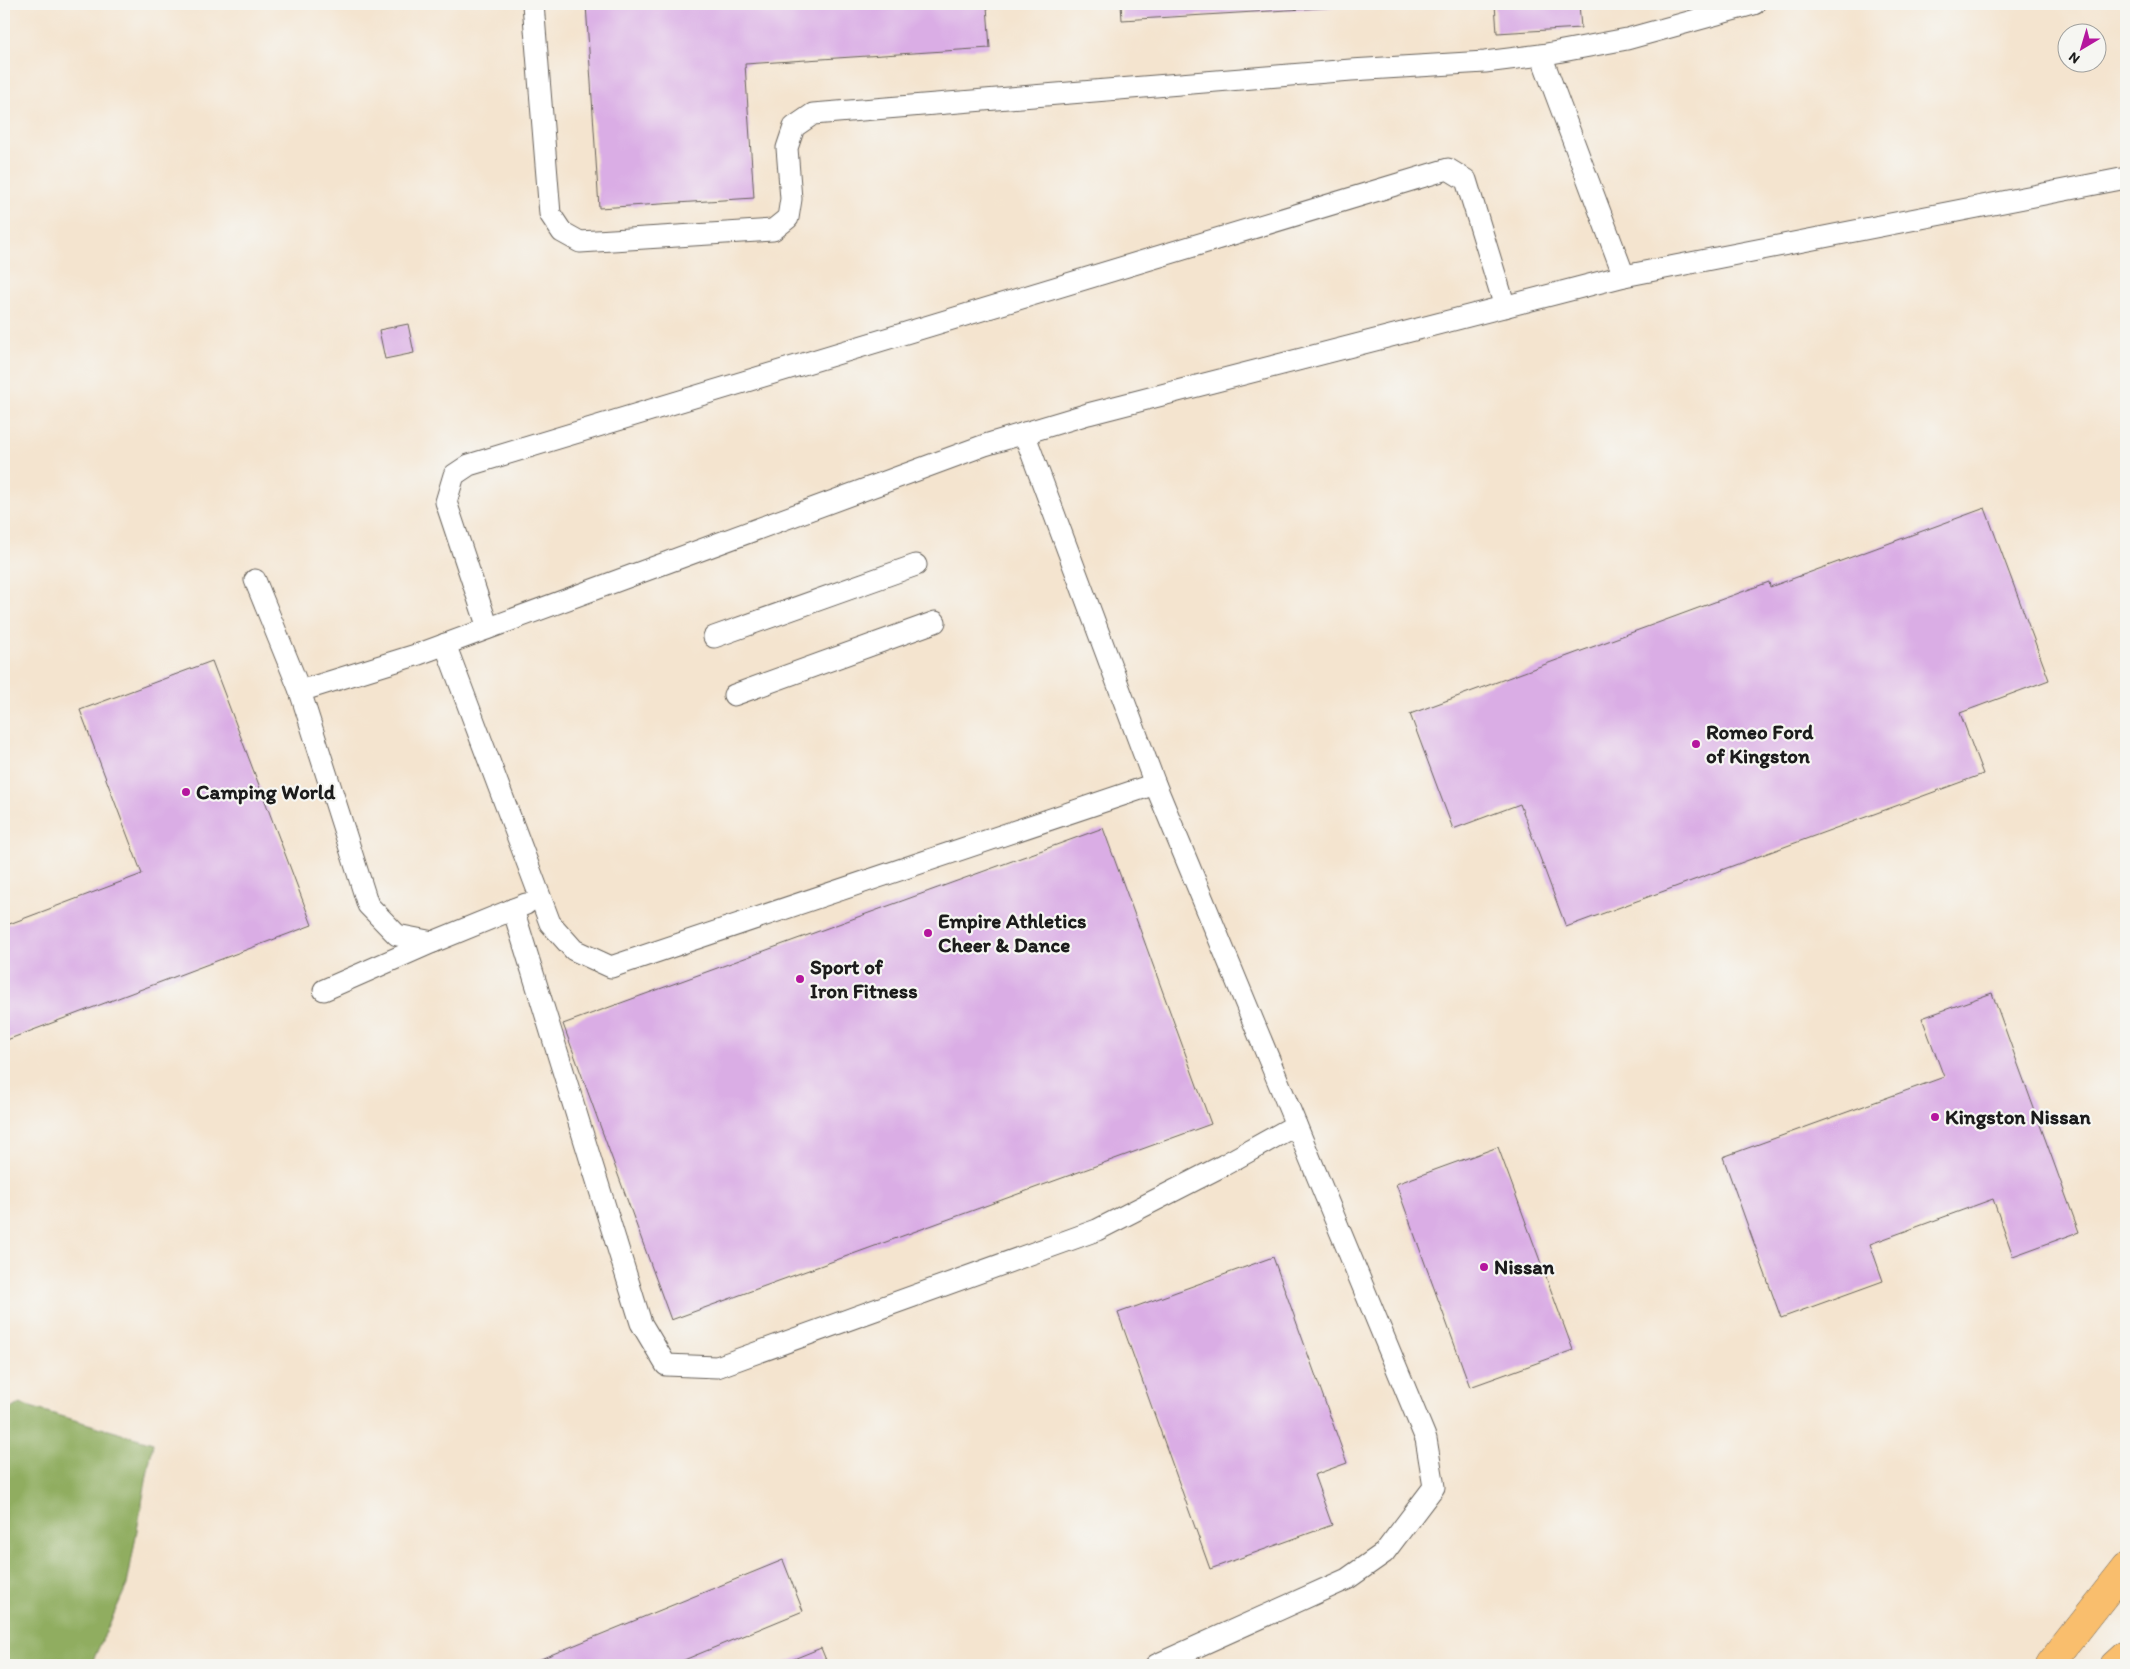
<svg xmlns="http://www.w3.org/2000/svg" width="2130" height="1669" viewBox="0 0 2130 1669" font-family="Itim,sans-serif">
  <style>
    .forest { fill: #90ad60; stroke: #56643e }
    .building { fill: #daade5 }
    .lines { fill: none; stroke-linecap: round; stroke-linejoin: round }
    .service-casing { stroke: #68625b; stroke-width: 23 }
    .motorway-casing { stroke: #68625b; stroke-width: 29 }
    .service { stroke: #fff; stroke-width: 21 }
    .motorway { stroke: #f9be6d; stroke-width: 28 }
    .poi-dot { fill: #b5179e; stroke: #f6f6f2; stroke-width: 2 }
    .labels { text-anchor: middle; stroke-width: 4.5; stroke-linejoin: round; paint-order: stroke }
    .poi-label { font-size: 21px; font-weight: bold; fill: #1c1c1c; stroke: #f6f6f2; text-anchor: start }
  </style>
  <rect width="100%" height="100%" fill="#f6f6f2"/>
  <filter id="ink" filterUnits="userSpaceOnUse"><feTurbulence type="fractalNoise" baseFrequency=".02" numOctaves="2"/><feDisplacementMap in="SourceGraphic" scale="10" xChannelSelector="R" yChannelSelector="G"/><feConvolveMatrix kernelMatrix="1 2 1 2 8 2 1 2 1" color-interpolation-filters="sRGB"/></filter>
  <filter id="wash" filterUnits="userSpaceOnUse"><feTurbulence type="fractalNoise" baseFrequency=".0096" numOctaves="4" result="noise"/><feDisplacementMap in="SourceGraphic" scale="20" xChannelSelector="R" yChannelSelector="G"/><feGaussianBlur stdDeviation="1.12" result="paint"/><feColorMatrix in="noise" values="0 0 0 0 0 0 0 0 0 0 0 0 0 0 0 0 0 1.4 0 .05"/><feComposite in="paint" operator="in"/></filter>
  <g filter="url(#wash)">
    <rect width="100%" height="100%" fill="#f4e4cf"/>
    <polygon class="forest" points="20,1404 153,1443 127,1585 91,1665 4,1665 4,1412"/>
    <g id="blocks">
      <g class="building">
        <polygon points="586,4 993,4 993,5 987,6 990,48 745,64 754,198 599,208"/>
        <polygon points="1121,4 1370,4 1370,5 1122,20"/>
        <polygon points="1495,4 1579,4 1581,28 1497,33"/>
        <polygon points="408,324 414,353 385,359 379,330"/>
        <polygon points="1985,508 2049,680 1960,713 1983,774 1566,927 1520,804 1453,829 1410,714 1769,582 1770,587"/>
        <polygon points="212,661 312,925 4,1041 4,926 142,874 80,710"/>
        <polygon points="1103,828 1211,1124 671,1320 563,1024"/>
        <polygon points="1992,993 2079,1232 2013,1256 1993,1199 1870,1244 1883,1281 1781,1318 1723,1157 1944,1077 1922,1018"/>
        <polygon points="1498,1147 1573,1350 1470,1387 1396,1184"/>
        <polygon points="1273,1257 1347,1463 1314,1475 1332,1525 1210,1569 1118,1313"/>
        <polygon points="783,1560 803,1611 672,1665 526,1665"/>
        <polygon points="821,1648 828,1665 779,1665"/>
      </g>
    </g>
  </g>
  <g filter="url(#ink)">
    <use href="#blocks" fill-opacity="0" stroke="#68625b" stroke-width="1"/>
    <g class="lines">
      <defs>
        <g id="service">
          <polyline points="533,4 550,214 562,232 580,242 773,230 788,218 791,199 787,148 794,127 813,114 1351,70 1485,62 1541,55 1627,39 1754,4"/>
          <polyline points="1541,55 1624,276"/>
          <polyline points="1024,433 1155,784 1426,1439 1434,1487 1384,1553 1347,1579 1156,1665"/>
          <polyline points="255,580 300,691 419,654 985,445 1088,414 1624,276 2126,178"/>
          <polyline points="488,628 446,502 454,475 469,465 1448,169 1466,180 1505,307"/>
          <polyline points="714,637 916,565"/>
          <polyline points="445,644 550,923 574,950 611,967 1155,784"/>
          <polyline points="300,691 368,905 397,935 433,942 526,904"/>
          <polyline points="734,695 935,622"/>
          <polyline points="513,909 641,1323 666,1365 717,1367 1097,1230 1224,1165 1296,1125"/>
          <polyline points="324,990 433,942"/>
        </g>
        <g id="motorway">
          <polyline points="2049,1665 2126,1567"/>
          <polyline points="2115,1665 2126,1655"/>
        </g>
      </defs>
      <use href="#service" class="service-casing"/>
      <use href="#motorway" class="motorway-casing"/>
      <use href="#service" class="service"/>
      <use href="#motorway" class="motorway"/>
    </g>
  </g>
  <g class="poi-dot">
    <circle cx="1696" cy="744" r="5"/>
    <circle cx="186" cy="792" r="5"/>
    <circle cx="928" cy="933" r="5"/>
    <circle cx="800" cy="979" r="5"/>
    <circle cx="1935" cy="1117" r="5"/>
    <circle cx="1484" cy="1267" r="5"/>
  </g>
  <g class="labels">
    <g class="poi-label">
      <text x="1706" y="739">Romeo Ford<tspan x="1706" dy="24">of Kingston</tspan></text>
      <text x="196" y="799">Camping World</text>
      <text x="938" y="928">Empire Athletics<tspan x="938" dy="24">Cheer &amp; Dance</tspan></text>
      <text x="810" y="974">Sport of<tspan x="810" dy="24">Iron Fitness</tspan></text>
      <text x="1945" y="1124">Kingston Nissan</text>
      <text x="1494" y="1274">Nissan</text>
    </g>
  </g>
  <rect width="2130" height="1669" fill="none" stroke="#f6f6f2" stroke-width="20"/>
  <g transform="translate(2082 48) rotate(218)"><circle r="24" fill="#f6f6f2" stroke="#9f9f9c"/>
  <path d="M0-4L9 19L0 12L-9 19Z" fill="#b5179e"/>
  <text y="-8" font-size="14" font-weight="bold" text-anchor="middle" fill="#1c1c1c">N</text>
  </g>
</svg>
